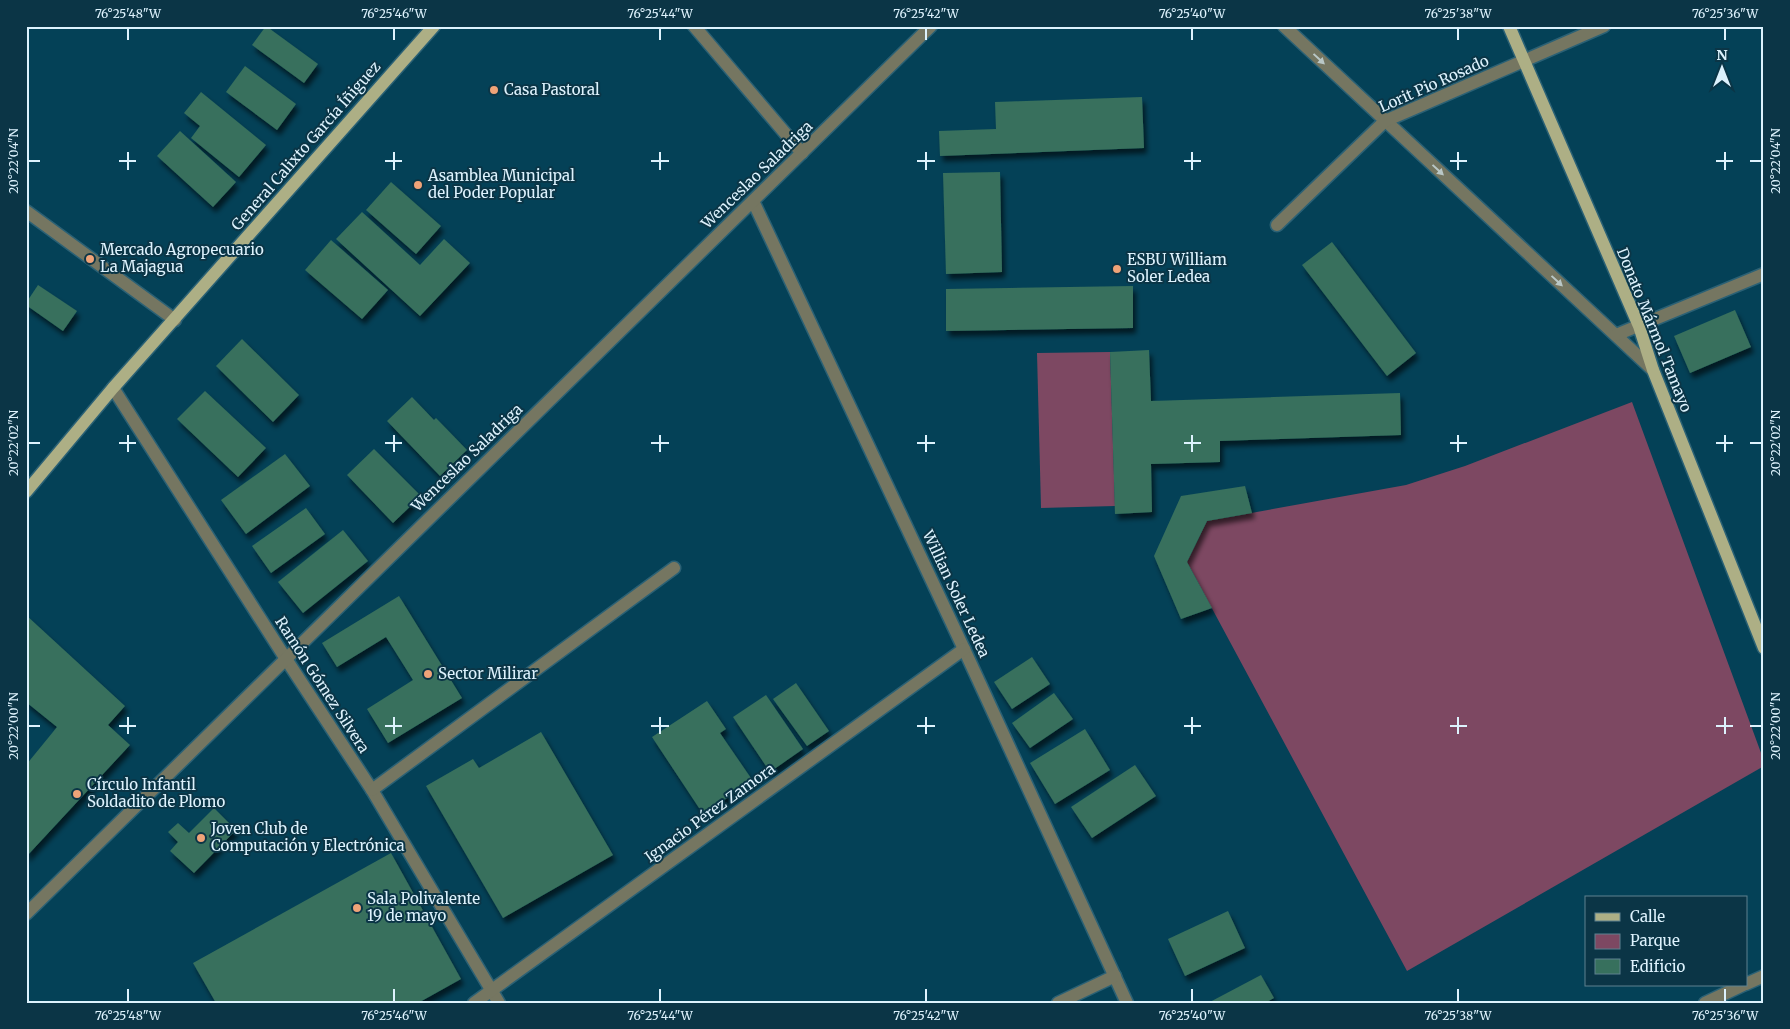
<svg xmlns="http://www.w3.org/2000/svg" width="1790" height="1029" viewBox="0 0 1790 1029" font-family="Merriweather,serif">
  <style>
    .green { fill: #7d4862 }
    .building { fill: #37705d; filter: url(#shadow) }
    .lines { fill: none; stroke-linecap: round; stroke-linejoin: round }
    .minor-casing { stroke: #2b6175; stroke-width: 15 }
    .major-casing { stroke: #2b6175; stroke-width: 15 }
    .minor { stroke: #757661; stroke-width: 12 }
    .major { stroke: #adaf85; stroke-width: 12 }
    .oneway { fill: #b9c7c6 }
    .ticks { fill: none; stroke: #ddf2fd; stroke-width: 2 }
    .poi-dot { fill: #efa378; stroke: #0b3546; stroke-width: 2 }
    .labels { text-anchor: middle; stroke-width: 4; stroke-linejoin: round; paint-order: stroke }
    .street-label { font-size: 15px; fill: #ddf2fd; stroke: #0b3546 }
    .poi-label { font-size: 15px; fill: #ddf2fd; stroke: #0b3546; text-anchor: start }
    .neatline { fill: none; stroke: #ddf2fd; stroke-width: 2 }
    .ticks-label { font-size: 12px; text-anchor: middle; fill: #ddf2fd }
  </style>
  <defs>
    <filter id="shadow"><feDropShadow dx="3" dy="5.5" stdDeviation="2.5" flood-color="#0009"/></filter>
  </defs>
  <rect width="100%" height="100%" fill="#044157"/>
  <g class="green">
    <polygon points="1110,352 1115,506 1041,508 1037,353"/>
    <polygon points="1632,402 1764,761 1764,766 1407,971 1187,562 1207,521 1406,485 1465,466"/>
  </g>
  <g class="building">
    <polygon points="266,26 318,64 304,83 252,45"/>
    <polygon points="245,66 296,104 277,130 226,92"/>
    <polygon points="201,92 266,145 239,177 191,138 200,126 184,113"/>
    <polygon points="1142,97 1144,148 940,156 939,131 996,129 995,102"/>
    <polygon points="180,131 236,182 213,207 157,156"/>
    <polygon points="1000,172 1002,272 946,274 943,173"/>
    <polygon points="391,182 441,226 416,254 366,210"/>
    <polygon points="362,212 420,265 444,239 470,263 420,316 336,239"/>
    <polygon points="331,240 388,290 362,319 305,270"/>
    <polygon points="1332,242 1416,353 1387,376 1302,265"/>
    <polygon points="38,285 77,311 63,331 26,305 26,303"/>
    <polygon points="1133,286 1133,328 946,331 946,289"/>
    <polygon points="1735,310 1751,347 1690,373 1674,336"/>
    <polygon points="242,339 299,395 273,422 216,366"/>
    <polygon points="1149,350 1151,401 1400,393 1401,435 1220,441 1220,462 1151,464 1152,512 1115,514 1110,352"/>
    <polygon points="205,391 266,448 238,477 177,419"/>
    <polygon points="412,397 434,420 436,418 467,450 440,476 387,421"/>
    <polygon points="374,449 421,496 393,523 347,475"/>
    <polygon points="285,454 310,486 246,534 221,500"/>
    <polygon points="1245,486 1252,513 1207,521 1187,562 1212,608 1181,619 1154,556 1181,496"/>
    <polygon points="306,508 325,534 271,573 252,546"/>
    <polygon points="343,530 368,561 303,613 278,582"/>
    <polygon points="399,596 462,698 388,743 367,709 413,680 386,637 337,667 322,643"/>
    <polygon points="26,615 125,706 108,725 130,745 26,857 26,765 57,727 26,702"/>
    <polygon points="1032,657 1050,684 1012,709 994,682"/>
    <polygon points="796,683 829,731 807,746 773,699"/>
    <polygon points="1054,693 1073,719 1030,748 1012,723"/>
    <polygon points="766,695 803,749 770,772 733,717"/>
    <polygon points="707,701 726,729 720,733 753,781 703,814 652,737"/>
    <polygon points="1085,729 1110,770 1055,804 1030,763"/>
    <polygon points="541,732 613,855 503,918 426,786 473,759 479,768"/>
    <polygon points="1135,765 1156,796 1092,838 1071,807"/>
    <polygon points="214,808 236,830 194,873 170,851 178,842 168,832 178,823 189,833"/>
    <polygon points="391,853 461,979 418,1003 216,1003 193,963"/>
    <polygon points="1228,911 1245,948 1185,976 1168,939"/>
    <polygon points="1261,975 1274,998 1265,1003 1208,1003"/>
  </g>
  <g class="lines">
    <defs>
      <g id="minor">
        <polyline points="694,26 802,153"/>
        <polyline points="1284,26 1653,370"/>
        <polyline points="753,201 964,649 1127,1003"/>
        <polyline points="26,211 175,320"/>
        <polyline points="1277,225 1385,121 1604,26"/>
        <polyline points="1616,335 1764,274"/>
        <polyline points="113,388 286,659 372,790 499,1003"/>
        <polyline points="372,790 674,568"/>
        <polyline points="26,914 931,26"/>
        <polyline points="1746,984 1764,976"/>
        <polyline points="474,1003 964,649"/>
        <polyline points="1058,1003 1115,976"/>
        <polyline points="1705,1003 1743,985"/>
      </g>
      <g id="major">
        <polyline points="1509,26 1639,326 1653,370 1764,648"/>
        <polyline points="26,492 113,388 434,26"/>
      </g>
    </defs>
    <use href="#minor" class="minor-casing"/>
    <use href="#major" class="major-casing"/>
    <use href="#minor" class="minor"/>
    <use href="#major" class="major"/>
  </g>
  <defs><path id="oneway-solid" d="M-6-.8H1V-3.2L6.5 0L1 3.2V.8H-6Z" transform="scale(1.25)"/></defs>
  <g class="oneway">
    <use href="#oneway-solid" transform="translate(1319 59) rotate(43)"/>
    <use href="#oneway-solid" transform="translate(1438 170) rotate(43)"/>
    <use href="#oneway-solid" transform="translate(1557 281) rotate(43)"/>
  </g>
  <path class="ticks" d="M128,28V40M394,28V40M660,28V40M926,28V40M1192,28V40M1458,28V40M1725,28V40M128,152V170M394,152V170M660,152V170M926,152V170M1192,152V170M1458,152V170M1725,152V170M28,161H40M119,161H136M385,161H402M651,161H669M917,161H935M1184,161H1201M1450,161H1467M1716,161H1733M1750,161H1762M128,435V452M394,435V452M660,435V452M926,435V452M1192,435V452M1458,435V452M1725,435V452M28,443H40M119,443H136M385,443H402M651,443H669M917,443H935M1184,443H1201M1450,443H1467M1716,443H1733M1750,443H1762M128,717V734M394,717V734M660,717V734M926,717V734M1192,717V734M1458,717V734M1725,717V734M28,726H40M119,726H136M385,726H402M651,726H669M917,726H935M1184,726H1201M1450,726H1467M1716,726H1733M1750,726H1762M128,989V1002M394,989V1002M660,989V1002M926,989V1002M1192,989V1002M1458,989V1002M1725,989V1002"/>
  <g class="poi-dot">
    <circle cx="494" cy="90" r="5"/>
    <circle cx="418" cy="185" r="5"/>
    <circle cx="90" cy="259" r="5"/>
    <circle cx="1117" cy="269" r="5"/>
    <circle cx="428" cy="674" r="5"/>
    <circle cx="77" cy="794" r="5"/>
    <circle cx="201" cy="838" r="5"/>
    <circle cx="357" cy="908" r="5"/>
  </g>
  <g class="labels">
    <g class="street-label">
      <text transform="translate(1434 84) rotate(-24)" y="5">Lorit Pio Rosado</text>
      <text transform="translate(306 146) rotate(-49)" y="5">General Calixto García Íñiguez</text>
      <text transform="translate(757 175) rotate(-44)" y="5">Wenceslao Saladriga</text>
      <text transform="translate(1654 330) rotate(68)" y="5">Donato Mármol Tamayo</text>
      <text transform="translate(467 458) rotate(-44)" y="5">Wenceslao Saladriga</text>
      <text transform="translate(956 594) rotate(65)" y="5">Willian Soler Ledea</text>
      <text transform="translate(322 685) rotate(57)" y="5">Ramón Gómez Silvera</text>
      <text transform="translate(710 813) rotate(-36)" y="5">Ignacio Pérez Zamora</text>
    </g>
    <g class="poi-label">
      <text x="504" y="95">Casa Pastoral</text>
      <text x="428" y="181">Asamblea Municipal<tspan x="428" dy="17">del Poder Popular</tspan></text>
      <text x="100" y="255">Mercado Agropecuario<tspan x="100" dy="17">La Majagua</tspan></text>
      <text x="1127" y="265">ESBU William<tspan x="1127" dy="17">Soler Ledea</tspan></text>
      <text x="438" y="679">Sector Milirar</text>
      <text x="87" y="790">Círculo Infantil<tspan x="87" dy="17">Soldadito de Plomo</tspan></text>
      <text x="211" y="834">Joven Club de<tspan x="211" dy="17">Computación y Electrónica</tspan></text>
      <text x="367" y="904">Sala Polivalente<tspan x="367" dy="17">19 de mayo</tspan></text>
    </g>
  </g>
  <rect width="1790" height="1029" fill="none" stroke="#0b3546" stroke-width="55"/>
  <rect x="1585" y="896" width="162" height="90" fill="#0b3546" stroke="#5f818f"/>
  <rect x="1595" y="913" width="25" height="8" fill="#adaf85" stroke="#5f818f"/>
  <text x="1630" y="922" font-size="15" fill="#ddf2fd">Calle</text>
  <rect x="1595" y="934" width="25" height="15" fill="#7d4862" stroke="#5f818f"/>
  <text x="1630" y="946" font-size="15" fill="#ddf2fd">Parque</text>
  <rect x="1595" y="959" width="25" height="15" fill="#37705d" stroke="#5f818f"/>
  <text x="1630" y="972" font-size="15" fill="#ddf2fd">Edificio</text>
  <g transform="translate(1722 68)" stroke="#0b3546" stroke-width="4" paint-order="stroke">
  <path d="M0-4L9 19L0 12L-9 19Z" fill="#ddf2fd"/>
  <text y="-8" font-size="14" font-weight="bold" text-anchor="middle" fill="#ddf2fd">N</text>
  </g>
  <rect x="28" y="28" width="1734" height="974" class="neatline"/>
  <g class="ticks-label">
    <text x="128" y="18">76°25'48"W</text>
    <text x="394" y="18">76°25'46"W</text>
    <text x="660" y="18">76°25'44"W</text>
    <text x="926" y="18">76°25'42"W</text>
    <text x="1192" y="18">76°25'40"W</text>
    <text x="1458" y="18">76°25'38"W</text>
    <text x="1725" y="18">76°25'36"W</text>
    <text transform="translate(14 161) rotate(-90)" y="4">20°22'04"N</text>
    <text transform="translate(1776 161) rotate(-90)" y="4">20°22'04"N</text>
    <text transform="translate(14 443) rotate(-90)" y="4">20°22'02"N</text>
    <text transform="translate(1776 443) rotate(-90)" y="4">20°22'02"N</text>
    <text transform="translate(14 726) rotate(-90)" y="4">20°22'00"N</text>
    <text transform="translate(1776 726) rotate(-90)" y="4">20°22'00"N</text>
    <text x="128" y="1020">76°25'48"W</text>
    <text x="394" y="1020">76°25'46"W</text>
    <text x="660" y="1020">76°25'44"W</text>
    <text x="926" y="1020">76°25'42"W</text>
    <text x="1192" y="1020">76°25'40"W</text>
    <text x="1458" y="1020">76°25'38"W</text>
    <text x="1725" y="1020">76°25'36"W</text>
  </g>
</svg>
